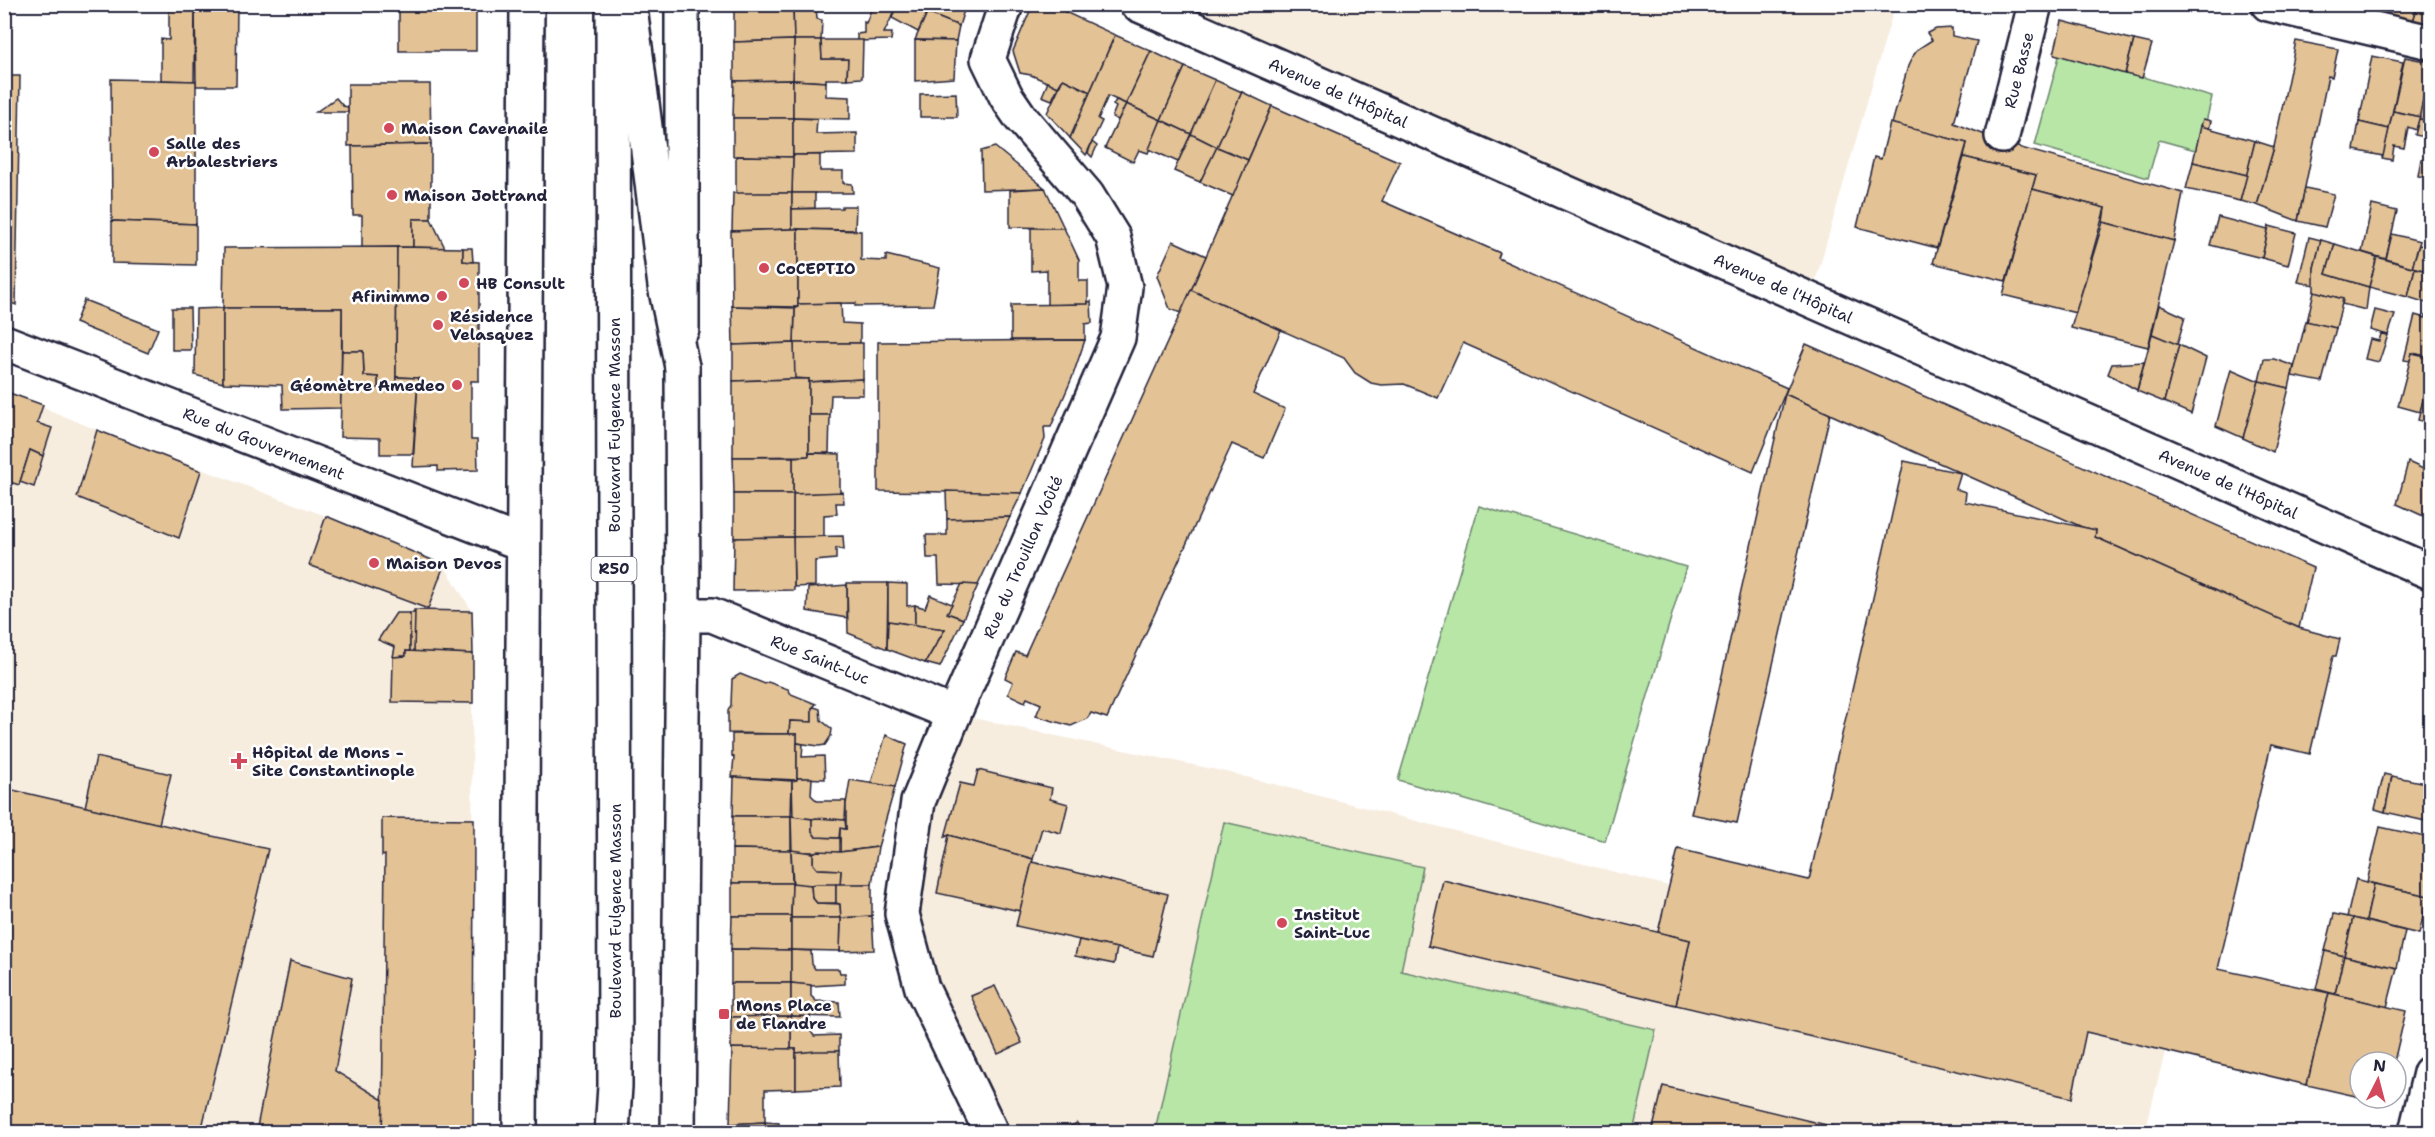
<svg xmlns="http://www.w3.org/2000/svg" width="2435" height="1137" viewBox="0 0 2435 1137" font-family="'Shantell Sans',sans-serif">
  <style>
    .built { fill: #f7eddf }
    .green { fill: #b7e6a6; stroke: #6c8470; stroke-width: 1.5 }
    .building { fill: #e3c295; stroke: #22223b; stroke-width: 1.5 }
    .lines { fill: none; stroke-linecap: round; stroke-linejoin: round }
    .street-casing { stroke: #22223b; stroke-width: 38 }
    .secondary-casing { stroke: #22223b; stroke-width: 38 }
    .primary-casing { stroke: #22223b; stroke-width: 38 }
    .highway-casing { stroke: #22223b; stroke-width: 38 }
    .street { stroke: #fff; stroke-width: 33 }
    .secondary { stroke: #fff; stroke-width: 33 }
    .primary { stroke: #fff; stroke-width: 33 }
    .highway { stroke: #fff; stroke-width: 33 }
    .poi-dot { fill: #d1495b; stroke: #fff; stroke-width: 2 }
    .labels { text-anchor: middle; stroke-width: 5; stroke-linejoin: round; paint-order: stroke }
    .shield { fill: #fff; stroke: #646476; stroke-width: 1.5 }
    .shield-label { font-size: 15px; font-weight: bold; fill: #22223b }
    .street-label { font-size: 16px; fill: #22223b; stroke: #fff }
    .poi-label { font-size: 16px; font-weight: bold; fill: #22223b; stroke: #fff; text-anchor: start }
  </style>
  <rect width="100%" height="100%" fill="#fff"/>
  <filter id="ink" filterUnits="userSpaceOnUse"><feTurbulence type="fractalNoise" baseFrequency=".0167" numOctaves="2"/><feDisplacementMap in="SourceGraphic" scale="12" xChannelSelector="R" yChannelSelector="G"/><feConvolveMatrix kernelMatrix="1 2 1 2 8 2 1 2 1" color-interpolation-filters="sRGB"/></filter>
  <g filter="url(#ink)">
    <g class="built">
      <polygon points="1137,5 1895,5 1810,300"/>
      <polygon points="4,391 97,430 326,516 444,565 472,611 473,1132 5,1132"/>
      <polygon points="954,714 1231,773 1669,886 1658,932 2165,1052 2145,1132 991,1132 902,914"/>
    </g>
    <g class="green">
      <polygon points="2060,53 2212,97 2199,151 2159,140 2148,178 2035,145"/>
      <polygon points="1479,506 1686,567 1605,841 1398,780"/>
      <polygon points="1224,822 1423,867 1401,971 1656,1030 1633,1132 1159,1132 1156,1126"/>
    </g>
    <g class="building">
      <polygon points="169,4 195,4 194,81 161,80 161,39 169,40"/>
      <polygon points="195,4 237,4 236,86 196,86"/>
      <rect x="399" y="4" width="77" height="47"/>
      <polygon points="734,4 793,4 794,40 734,42"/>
      <polygon points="793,4 816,4 817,19 822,20 821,40 794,40"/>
      <polygon points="862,4 887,4 896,8 884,33 892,33 891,40 857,41 857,34 864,33 864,22 866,23 871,10 862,7"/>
      <polygon points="897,4 910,4 927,13 918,32 892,18"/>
      <polygon points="910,4 933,4 929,14"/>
      <polygon points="933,4 966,4 959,26 929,14"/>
      <polygon points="1033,4 1048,4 1115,35 1090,92 1063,79 1058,87 1031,75 1020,73 1013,51"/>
      <polygon points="2389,4 2418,4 2413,22 2386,16"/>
      <polygon points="2418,4 2430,4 2430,26 2413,22"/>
      <polygon points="927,13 959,26 956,41 915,40"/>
      <polygon points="2062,21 2134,40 2125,74 2054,54"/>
      <polygon points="1952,28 1952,36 1977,41 1954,123 2014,146 2183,193 2174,241 2103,222 2105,208 2032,189 2036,175 1964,157 1967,143 1892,124 1908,66 1913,56 1918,49 1932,40 1927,33 1936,29"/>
      <polygon points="1115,35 1151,51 1126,104 1108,96 1098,119 1102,121 1086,155 1070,138"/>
      <polygon points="794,40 821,40 822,59 848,59 847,79 826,79 826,82 793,80"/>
      <polygon points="794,40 793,80 734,81 734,42"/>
      <polygon points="821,40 863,40 862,78 847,79 848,59 822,59"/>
      <polygon points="915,40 956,41 954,78 915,81"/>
      <polygon points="2134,40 2152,44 2142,78 2125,74"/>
      <polygon points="2296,41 2338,49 2332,77 2328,76 2298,221 2257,205 2274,147"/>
      <polygon points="1151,51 1185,67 1161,120 1126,104"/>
      <polygon points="2372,56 2403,62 2389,129 2359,122"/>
      <polygon points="2405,57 2430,62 2420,117 2393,111"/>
      <polygon points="2430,65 2430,121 2419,119"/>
      <polygon points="1185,67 1215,80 1191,134 1161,120"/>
      <polygon points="4,76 20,76 16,305 4,300"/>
      <polygon points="111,79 196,81 196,224 112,221"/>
      <polygon points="1063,79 1090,92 1070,138 1047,113"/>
      <polygon points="793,80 793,118 733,118 734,81"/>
      <polygon points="793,80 826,82 826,96 850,97 850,119 793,118"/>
      <polygon points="1215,80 1242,92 1217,147 1191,134"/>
      <polygon points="1048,82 1058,87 1052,100 1042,96"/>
      <polygon points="348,84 430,84 431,144 348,146"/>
      <polygon points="1242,92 1272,106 1248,160 1217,147"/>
      <polygon points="956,93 957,117 920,117 920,94"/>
      <polygon points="336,98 343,106 348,107 348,112 316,112"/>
      <polygon points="1116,100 1126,104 1118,120 1112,117 1116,107 1113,105"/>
      <polygon points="1126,104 1161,120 1148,153 1139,150 1133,162 1105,148"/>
      <polygon points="1272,106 1400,162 1382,201 1500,253 1498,258 1787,388 1753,472 1463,343 1438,398 1404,384 1381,385 1371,383 1355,373 1344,358 1191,290"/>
      <polygon points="2393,111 2420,117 2416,130 2408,127 2404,148 2394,146 2392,160 2382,158"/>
      <polygon points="733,118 793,118 793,157 733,156"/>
      <polygon points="793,118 817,119 816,134 857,133 857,154 793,155"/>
      <polygon points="2203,119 2211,121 2209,129 2201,126"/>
      <polygon points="2419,119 2430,121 2430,178 2418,176 2421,159 2426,158 2430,138 2415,135"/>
      <polygon points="1161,120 1191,134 1178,162 1149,149"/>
      <polygon points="2359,122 2389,129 2383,156 2354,150"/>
      <polygon points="1890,123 1967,143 1937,248 1857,227 1874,157 1881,159"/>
      <polygon points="2201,126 2255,141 2247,175 2193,162"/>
      <polygon points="1191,134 1217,147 1200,182 1174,171"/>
      <polygon points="2255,141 2274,147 2257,205 2240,201"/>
      <polygon points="1092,142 1097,146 1092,157 1088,153"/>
      <polygon points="431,144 431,219 413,219 413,247 362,248 362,215 353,215 352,146"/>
      <polygon points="995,147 1045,188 982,190 981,151"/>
      <polygon points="1217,147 1248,160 1233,196 1200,182"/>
      <polygon points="793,155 820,155 820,171 843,171 843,183 852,184 853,193 792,193"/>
      <polygon points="736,156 793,157 792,193 736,194"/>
      <polygon points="1964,157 2036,175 2006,281 1933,263"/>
      <polygon points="2193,162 2247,175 2240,201 2186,189"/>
      <polygon points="1045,188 1064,228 1010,227 1010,190"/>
      <polygon points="2305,188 2334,194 2325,227 2298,221"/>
      <polygon points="2032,189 2105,208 2076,313 2003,295"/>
      <polygon points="733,193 792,193 792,229 732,231"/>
      <polygon points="792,193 815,193 815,208 792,209"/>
      <polygon points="2372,205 2397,211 2386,259 2362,252"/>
      <polygon points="842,206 856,206 855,230 792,229 792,209 842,208"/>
      <polygon points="2218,217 2268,230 2262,258 2210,245"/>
      <polygon points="413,219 431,219 445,248 413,247"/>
      <polygon points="112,221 196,224 196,265 112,263"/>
      <polygon points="2103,222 2174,241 2148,347 2071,328"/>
      <polygon points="2269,226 2296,233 2288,265 2262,258"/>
      <polygon points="1031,228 1064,228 1079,260 1079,281 1088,281 1088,304 1047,305 1047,270 1031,271"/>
      <polygon points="792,229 798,229 798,307 732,306 731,231"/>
      <polygon points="798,229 861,231 861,260 886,261 886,255 940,268 933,305 855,306 856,303 798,304"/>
      <polygon points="2392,234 2420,241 2412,267 2386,259"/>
      <polygon points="2309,237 2321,240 2314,268 2315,285 2298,282"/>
      <polygon points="2321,240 2335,244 2326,274 2369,287 2366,310 2342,304 2343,299 2314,291 2314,268"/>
      <polygon points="1173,241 1206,256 1181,313 1170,309 1157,276"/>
      <polygon points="2335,244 2377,257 2369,287 2326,274"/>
      <polygon points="2430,244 2430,256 2427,256 2423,270 2412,267 2419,245 2430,247"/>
      <polygon points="397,247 396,388 378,388 378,377 364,376 363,351 342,351 342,308 223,308 224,248"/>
      <polygon points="397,247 463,248 463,261 479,262 479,381 471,381 471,440 477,440 478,470 438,471 438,466 413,467 418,378 396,377"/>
      <polygon points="463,248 472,248 473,262 463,261"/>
      <polygon points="2377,257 2415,268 2408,297 2369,287"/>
      <polygon points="2415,268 2430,272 2430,304 2408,297"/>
      <polygon points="1191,290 1281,330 1253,394 1285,409 1264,458 1232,444 1107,718 1091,713 1087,719 1071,726 1036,716 1041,704 1027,698 1025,702 1008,694 1013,682 1005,678 1016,652 1025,655"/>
      <polygon points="2314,291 2343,299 2336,328 2307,322"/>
      <polygon points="84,300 158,329 148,353 75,323"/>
      <polygon points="1091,301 1092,323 1085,324 1085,340 1011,340 1011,305 1088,304 1088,302"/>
      <polygon points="841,303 842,323 860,324 860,343 794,343 795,308 798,307 798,304"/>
      <polygon points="2430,304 2430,357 2412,353 2410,361 2404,360 2415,315 2425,318"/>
      <polygon points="2159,305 2185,317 2177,345 2152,334"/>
      <polygon points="732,306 795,308 794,343 733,345"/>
      <polygon points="172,308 190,308 191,350 172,350"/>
      <polygon points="223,308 223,383 195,375 196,309"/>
      <polygon points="223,308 342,308 341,408 283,409 282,385 223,383"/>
      <polygon points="2375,310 2395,315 2388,335 2370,330"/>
      <polygon points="2306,321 2336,328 2322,382 2292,376"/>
      <polygon points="2152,334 2179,345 2164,402 2137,391"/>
      <polygon points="2381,334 2388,335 2379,362 2365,359 2370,339 2379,341"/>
      <polygon points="1085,340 1072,378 1053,422 1051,427 1044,427 1045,439 1022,493 878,491 878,342"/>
      <polygon points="794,343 863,343 863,379 809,382 809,379 794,378"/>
      <polygon points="794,343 795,379 733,381 733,345"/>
      <polygon points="1806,344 2313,568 2299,628 2095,537 2096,530 2082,527 1785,394"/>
      <polygon points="2179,345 2206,358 2191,414 2164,402"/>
      <polygon points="342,351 363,351 364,376 378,377 378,388 396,388 396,377 418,378 413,454 380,454 380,438 340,437"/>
      <polygon points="2412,353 2430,357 2430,373 2420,412 2398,406"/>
      <polygon points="2264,359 2274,359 2294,366 2289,388 2259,381"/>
      <polygon points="2144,362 2137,390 2108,374 2112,364"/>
      <polygon points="2231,369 2259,381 2243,438 2216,426"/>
      <polygon points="2430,373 2430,424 2418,420"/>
      <polygon points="795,379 809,379 809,456 733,457 733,381"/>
      <polygon points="863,379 863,395 831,395 830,415 809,415 809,382"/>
      <polygon points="2259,381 2289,388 2273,452 2243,438"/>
      <polygon points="4,391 43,405 37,423 52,428 43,456 30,450 19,485 4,480"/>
      <polygon points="1785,394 1830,414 1737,823 1691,814"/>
      <polygon points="809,415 830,415 829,453 809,453"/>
      <polygon points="97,430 201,471 179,538 77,497"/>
      <polygon points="30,450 43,456 34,487 20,482"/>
      <polygon points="809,453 840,454 840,493 793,494 793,457 809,456"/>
      <polygon points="733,457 793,457 793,494 734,494"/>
      <polygon points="1904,461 1961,473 1956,489 1966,492 1965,502 2096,530 2095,537 2299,628 2340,639 2336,656 2333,656 2310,754 2271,745 2218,969 2329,993 2307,1085 2086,1032 2072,1098 1676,1005 1690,940 1658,932 1678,849 1809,880"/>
      <polygon points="2408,462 2430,472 2430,519 2397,504"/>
      <polygon points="946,491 1022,493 1010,517 947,519"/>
      <polygon points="843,492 844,503 836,503 837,514 824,515 824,537 793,537 793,494"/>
      <polygon points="734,494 793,494 793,537 734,538"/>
      <polygon points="326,516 444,565 428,609 309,565"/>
      <polygon points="1010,517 978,585 939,584 938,558 927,558 926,535 947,535 947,519"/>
      <polygon points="843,536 844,550 836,548 836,559 815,561 815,586 794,587 793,537"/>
      <polygon points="793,537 794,590 733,591 734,538"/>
      <polygon points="847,583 888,583 887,649 848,633"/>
      <polygon points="888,583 907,584 907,606 915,605 915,625 888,621"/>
      <polygon points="962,584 978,585 963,619 947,613"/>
      <polygon points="847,585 847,618 807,611 808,588"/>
      <polygon points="930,595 952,604 947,613 963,619 940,667 925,663 945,629 915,625 915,605 925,608"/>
      <polygon points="414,610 472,611 473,654 414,652"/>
      <polygon points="396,613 410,613 410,652 406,651 406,656 393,657 395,647 378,640"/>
      <polygon points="410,613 415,613 414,652 410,652"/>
      <polygon points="888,621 915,625 945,629 925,663 887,649"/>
      <polygon points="406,651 473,654 473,703 392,702 393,657 406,656"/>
      <polygon points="740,674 765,684 768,682 788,689 791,694 816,704 812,708 812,722 790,721 789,734 728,733 728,711 731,705 732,679"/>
      <polygon points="814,707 820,709 821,720 832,729 831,736 825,745 819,746 797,743 797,734 789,734 790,721 812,722 812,708"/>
      <polygon points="732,734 797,734 797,780 732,777 734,757 732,756"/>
      <polygon points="886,735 907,744 895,787 871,783"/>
      <polygon points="797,743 803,744 802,757 824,756 825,779 797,778"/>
      <polygon points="96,757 171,774 159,824 85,807"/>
      <polygon points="978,770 1052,788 1050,799 1068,804 1061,833 1042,828 1033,859 949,835 945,837 960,783 974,786"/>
      <polygon points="2384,774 2392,776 2385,812 2375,809"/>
      <polygon points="2392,776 2430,784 2430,822 2385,812"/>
      <polygon points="734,777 792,781 791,816 733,816"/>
      <polygon points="797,778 812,778 811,795 817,801 846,801 845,820 793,818 792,781 797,780"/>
      <polygon points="850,780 895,787 878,847 840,852 840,828 846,829 846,804"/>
      <polygon points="4,788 268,849 201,1132 4,1132"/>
      <polygon points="733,816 791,816 791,850 732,849"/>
      <polygon points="791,816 812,819 812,831 816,837 840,838 840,852 792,852"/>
      <polygon points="382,818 474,819 473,1132 382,1132 385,855 382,856"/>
      <polygon points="816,818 845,820 846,829 840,828 839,838 816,837 812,831 812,819"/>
      <polygon points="2380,827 2430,838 2430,887 2428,896 2367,882"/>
      <polygon points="949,835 1033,859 1020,911 937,893"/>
      <polygon points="878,847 872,884 840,885 841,870 817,869 813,864 813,853 817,851 840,852"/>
      <polygon points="732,849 791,850 792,883 732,883"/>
      <polygon points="791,850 813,853 813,864 817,869 841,870 840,885 793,885"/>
      <polygon points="1032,862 1168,894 1153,956 1016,926"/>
      <polygon points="2356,879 2374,884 2366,921 2347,917"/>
      <polygon points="1443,880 1690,940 1676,1005 1428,946"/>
      <polygon points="732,883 792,883 791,916 732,916"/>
      <polygon points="792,883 811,885 812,897 817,903 840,904 841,918 791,918"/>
      <polygon points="817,884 836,884 836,903 817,903 812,897 811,885"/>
      <polygon points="836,884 872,884 872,916 841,918 840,904 836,903"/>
      <polygon points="2374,884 2428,896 2419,934 2366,921"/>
      <polygon points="2334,914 2353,918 2344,956 2325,951"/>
      <polygon points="732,916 791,916 791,950 731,949"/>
      <polygon points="872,916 874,950 840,951 841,918"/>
      <polygon points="791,918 841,918 840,951 791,950"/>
      <polygon points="2353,918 2405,931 2397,968 2344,956"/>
      <polygon points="1079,940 1117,948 1114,964 1075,956"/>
      <polygon points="731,949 791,950 791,983 731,983"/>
      <polygon points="791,950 811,951 812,964 815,969 839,969 840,973 845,973 845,984 811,986 791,983"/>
      <polygon points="2325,951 2344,956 2335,994 2316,989"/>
      <polygon points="2344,956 2397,968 2387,1007 2335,994"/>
      <polygon points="290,961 352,978 335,1071 383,1100 382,1132 256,1132"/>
      <polygon points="731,983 791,983 791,1016 731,1017"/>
      <polygon points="791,983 811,985 811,996 816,1001 839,1002 840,1017 791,1016"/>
      <polygon points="995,986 1022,1043 998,1054 971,996"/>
      <polygon points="2329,993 2406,1011 2394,1062 2360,1062 2360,1097 2307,1085"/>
      <polygon points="791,1016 810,1017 810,1030 814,1036 839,1035 839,1051 796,1053 796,1049 791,1049"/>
      <polygon points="791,1016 791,1049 731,1049 731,1017"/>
      <polygon points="732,1048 796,1049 796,1089 765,1090 765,1122 730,1124"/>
      <polygon points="816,1051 839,1051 840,1087 796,1089 796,1053"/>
      <polygon points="1663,1086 1856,1132 1652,1132"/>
      <polygon points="2364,1098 2385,1098 2384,1103"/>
      <polygon points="765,1122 779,1123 778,1132 765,1132"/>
      <polygon points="765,1122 765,1132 730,1132 730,1124"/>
      <polygon points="1077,1123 1082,1132 1059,1132"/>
    </g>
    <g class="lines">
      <defs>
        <g id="street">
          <path id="s1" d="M1137,4L2430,572"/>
          <polyline points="2268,4 2430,42"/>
          <path id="s2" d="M2002,136L2035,4"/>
          <path id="s3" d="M4,342L523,544"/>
          <path id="s4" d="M683,615H712L954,714"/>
          <path id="s5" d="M991,1132L922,988L902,914L918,802L954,714L1118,338L1125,287L1113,237L1087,195L1021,118L1006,96L988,59L1006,4"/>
          <polyline points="2416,1132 2430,1073"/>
        </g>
        <g id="secondary">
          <polyline points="682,329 682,4"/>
          <polyline points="520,1132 527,4"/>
        </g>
        <polyline id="primary" points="678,1132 683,615 682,367"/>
        <g id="highway">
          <polyline points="631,15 665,286 682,367"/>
          <polyline points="612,1132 615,1086 613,4"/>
        </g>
      </defs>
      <use href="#street" class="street-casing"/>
      <use href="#secondary" class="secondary-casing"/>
      <use href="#primary" class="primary-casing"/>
      <use href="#highway" class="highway-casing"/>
      <use href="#street" class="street"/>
      <use href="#secondary" class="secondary"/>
      <use href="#primary" class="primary"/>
      <use href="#highway" class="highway"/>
    </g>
  </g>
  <g class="poi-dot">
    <circle cx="389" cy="128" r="6"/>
    <circle cx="154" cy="152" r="6"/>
    <circle cx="392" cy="195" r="6"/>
    <circle cx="764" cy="268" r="6"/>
    <circle cx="464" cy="283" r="6"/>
    <circle cx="442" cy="296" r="6"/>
    <circle cx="438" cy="325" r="6"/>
    <circle cx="457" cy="385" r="6"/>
    <circle cx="374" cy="563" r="6"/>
    <path d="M236 752h6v6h6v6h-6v6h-6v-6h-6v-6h6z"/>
    <circle cx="1282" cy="923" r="6"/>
    <rect x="718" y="1008" width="12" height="12" rx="3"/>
  </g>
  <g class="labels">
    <rect class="shield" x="591.5" y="557" width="45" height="24" rx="4.5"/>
    <g class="shield-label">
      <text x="614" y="574">R50</text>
    </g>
    <g class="street-label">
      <text dy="6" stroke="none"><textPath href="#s2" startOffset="68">Rue Basse</textPath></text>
      <text dy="6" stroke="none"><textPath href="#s1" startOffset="220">Avenue de l'Hôpital</textPath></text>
      <text dy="6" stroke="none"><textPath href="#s1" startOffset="706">Avenue de l'Hôpital</textPath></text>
      <text transform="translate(614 425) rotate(-90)" y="6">Boulevard Fulgence Masson</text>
      <text dy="6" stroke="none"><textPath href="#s3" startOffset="279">Rue du Gouvernement</textPath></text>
      <text dy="6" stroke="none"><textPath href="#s1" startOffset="1192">Avenue de l'Hôpital</textPath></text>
      <text dy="6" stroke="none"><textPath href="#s5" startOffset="616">Rue du Trouillon Voûté</textPath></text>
      <text dy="6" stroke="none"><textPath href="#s4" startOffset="146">Rue Saint-Luc</textPath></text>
      <text transform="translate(615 911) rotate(-90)" y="6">Boulevard Fulgence Masson</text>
    </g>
    <g class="poi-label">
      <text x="401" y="134">Maison Cavenaile</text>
      <text x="166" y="149">Salle des<tspan x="166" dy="18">Arbalestriers</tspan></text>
      <text x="404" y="201">Maison Jottrand</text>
      <text x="776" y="274">CoCEPTIO</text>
      <text x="476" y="289">HB Consult</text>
      <text x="430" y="302" text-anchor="end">Afinimmo</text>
      <text x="450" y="322">Résidence<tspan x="450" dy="18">Velasquez</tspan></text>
      <text x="445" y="391" text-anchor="end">Géomètre Amedeo</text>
      <text x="386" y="569">Maison Devos</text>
      <text x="252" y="758">Hôpital de Mons -<tspan x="252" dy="18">Site Constantinople</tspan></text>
      <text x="1294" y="920">Institut<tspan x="1294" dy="18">Saint-Luc</tspan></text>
      <text x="736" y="1011">Mons Place<tspan x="736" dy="18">de Flandre</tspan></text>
    </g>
  </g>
  <rect width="2435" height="1137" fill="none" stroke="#fff" stroke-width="24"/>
  <rect x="12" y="12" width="2411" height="1113" fill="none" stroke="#22223b" stroke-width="2" filter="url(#ink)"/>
  <g transform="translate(2378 1080) rotate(6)"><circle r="28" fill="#ffffff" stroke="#a7a7b1" stroke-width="1.5"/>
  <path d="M0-4.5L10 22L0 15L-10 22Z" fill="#d1495b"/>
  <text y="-9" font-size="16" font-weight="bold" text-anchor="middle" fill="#22223b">N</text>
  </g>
</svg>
